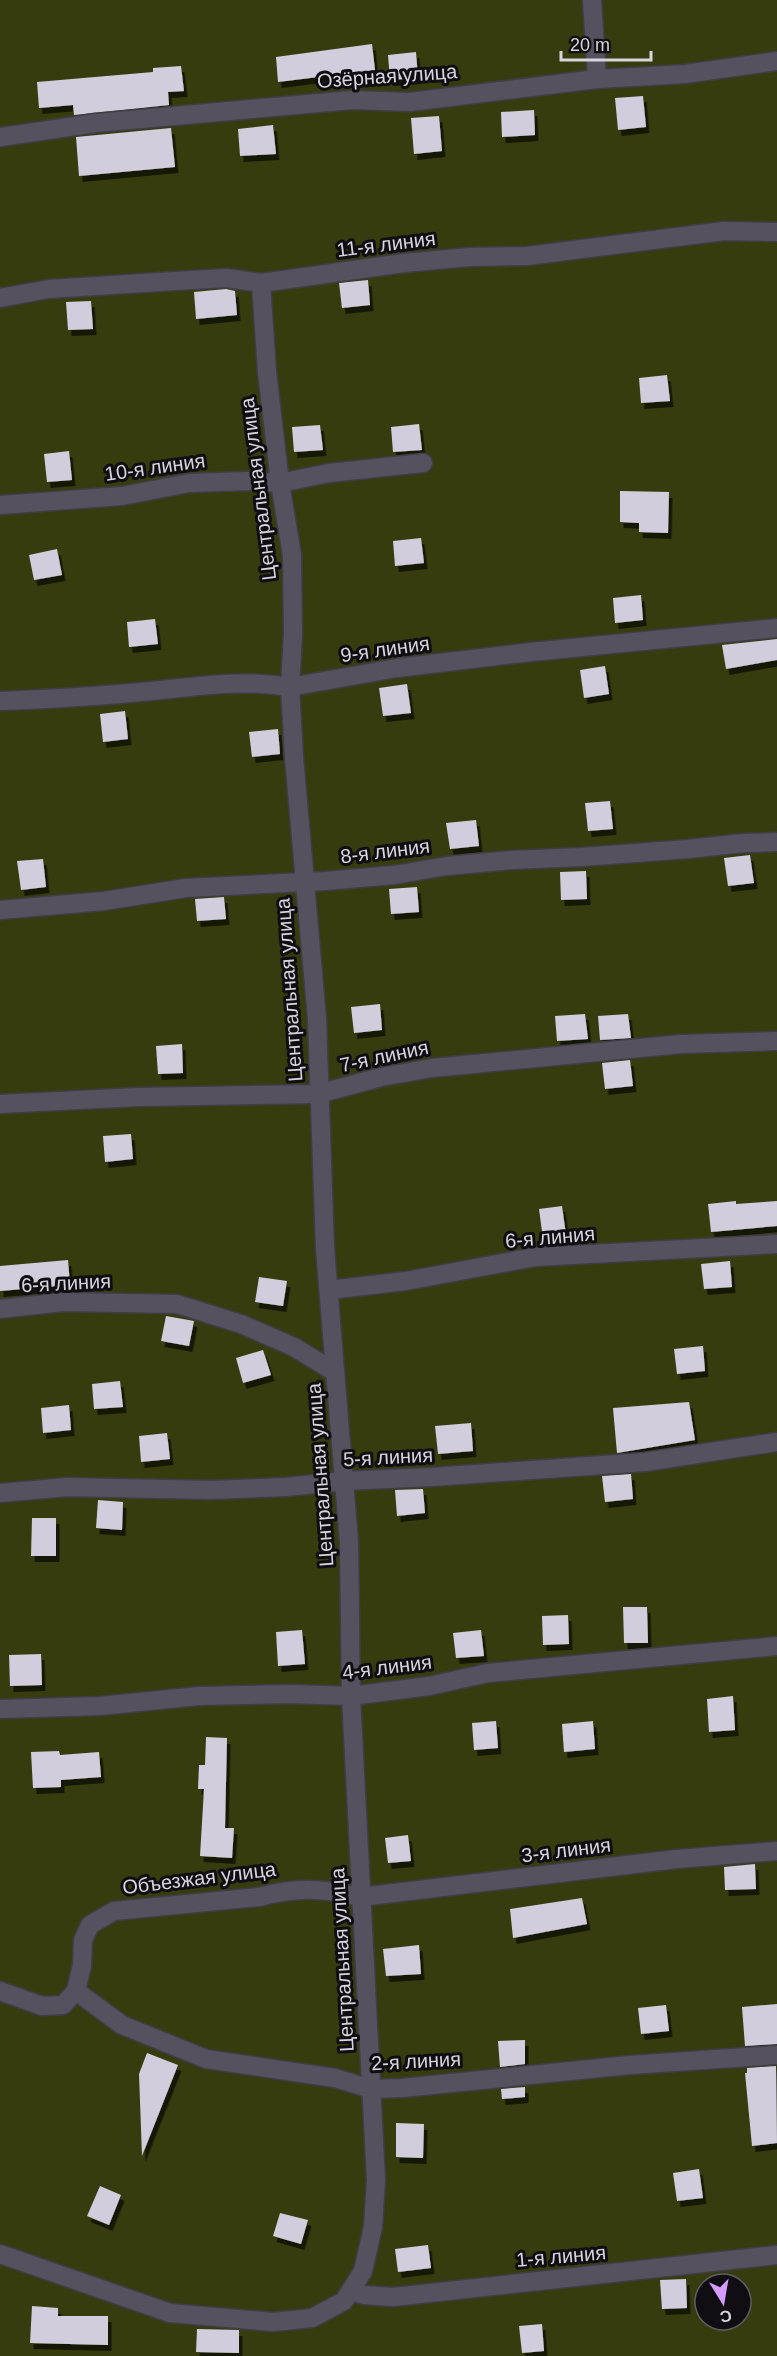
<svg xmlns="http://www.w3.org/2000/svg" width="777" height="2356" viewBox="0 0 777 2356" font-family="Arial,sans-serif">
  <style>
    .green { fill: #373c0e; fill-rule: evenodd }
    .building { fill: #d1cddc; filter: url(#shadow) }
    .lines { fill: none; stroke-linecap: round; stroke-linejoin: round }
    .minor-casing { stroke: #413d46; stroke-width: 21 }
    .minor { stroke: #56515e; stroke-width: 18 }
    .labels { text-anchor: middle; stroke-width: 6; stroke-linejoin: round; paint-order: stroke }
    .street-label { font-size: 20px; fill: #d7d4db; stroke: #100e13 }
  </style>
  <defs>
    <filter id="shadow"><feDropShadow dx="3.5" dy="6" stdDeviation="0" flood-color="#0009"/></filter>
  </defs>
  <rect width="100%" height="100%" fill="#28232f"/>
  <path class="green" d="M0,0H777V2356H0ZM705,2284H741V2320H705Z"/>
  <g class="building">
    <polygon points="372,44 375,70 278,82 276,57"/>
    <polygon points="416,52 418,78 390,80 388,55"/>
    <polygon points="181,66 184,91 168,92 169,105 74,115 73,105 39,108 37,82 153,72 153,68"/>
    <polygon points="643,96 646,127 618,130 615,98"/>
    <polygon points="534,110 535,135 502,137 501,112"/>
    <polygon points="439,116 442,151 414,154 411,118"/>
    <polygon points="273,125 276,154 240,156 238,129"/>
    <polygon points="171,128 175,167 79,176 76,137"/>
    <polygon points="368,280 370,305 342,308 339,283"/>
    <polygon points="226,289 235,291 237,315 196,319 194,292"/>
    <polygon points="91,301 93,329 68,330 66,302"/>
    <polygon points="667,375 670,401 641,403 639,378"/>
    <polygon points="419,424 422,450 393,452 391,427"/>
    <polygon points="320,425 323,450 294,452 292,427"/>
    <polygon points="69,451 72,480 47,482 44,454"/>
    <polygon points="620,491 669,492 668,533 639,532 639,523 620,522"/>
    <polygon points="421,538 424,563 395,566 393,541"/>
    <polygon points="57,549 62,575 34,580 29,555"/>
    <polygon points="641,595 643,620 615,623 613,598"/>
    <polygon points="155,619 158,644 129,647 127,622"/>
    <polygon points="777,639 777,660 726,669 722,645"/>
    <polygon points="605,666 609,694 584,698 580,670"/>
    <polygon points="407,684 411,713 383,716 379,688"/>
    <polygon points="125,711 128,739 103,742 100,714"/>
    <polygon points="278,729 280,754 252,757 249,732"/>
    <polygon points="610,801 613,829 588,831 585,803"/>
    <polygon points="476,820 479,846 450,849 446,823"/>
    <polygon points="750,855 754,883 728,886 724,858"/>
    <polygon points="43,859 46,887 21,890 17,861"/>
    <polygon points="586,871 587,899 561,900 560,872"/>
    <polygon points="417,887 419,912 391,914 389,889"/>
    <polygon points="224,897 226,919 197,921 195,899"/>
    <polygon points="380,1004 382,1030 354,1033 351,1007"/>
    <polygon points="585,1014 588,1039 557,1041 555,1016"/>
    <polygon points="628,1014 631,1038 600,1040 598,1016"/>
    <polygon points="182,1044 183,1073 158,1074 156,1046"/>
    <polygon points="630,1060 633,1086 605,1089 602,1063"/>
    <polygon points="131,1134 133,1159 105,1162 103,1136"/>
    <polygon points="736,1201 736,1204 777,1201 777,1226 711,1232 708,1204"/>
    <polygon points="562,1206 566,1235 543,1239 539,1209"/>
    <polygon points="68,1260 70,1285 0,1291 0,1266"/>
    <polygon points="730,1261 732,1287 704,1289 701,1264"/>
    <polygon points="259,1277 287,1281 283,1306 255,1302"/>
    <polygon points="166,1316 194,1321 189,1346 161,1341"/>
    <polygon points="703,1346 705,1371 677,1374 674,1349"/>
    <polygon points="263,1350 271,1375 243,1383 236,1358"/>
    <polygon points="120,1381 123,1407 94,1409 92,1384"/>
    <polygon points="689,1402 695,1440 617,1453 613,1408"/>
    <polygon points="69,1405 71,1430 43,1433 41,1408"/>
    <polygon points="471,1423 473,1451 438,1454 435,1426"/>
    <polygon points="167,1433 170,1459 141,1462 139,1436"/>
    <polygon points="631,1474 633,1499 605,1502 602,1476"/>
    <polygon points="423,1489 425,1513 397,1516 395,1490"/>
    <polygon points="98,1500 123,1502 122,1530 96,1528"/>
    <polygon points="32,1518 56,1518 56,1556 31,1556"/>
    <polygon points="623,1607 647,1607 648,1643 624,1643"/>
    <polygon points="568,1615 569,1644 543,1645 542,1616"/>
    <polygon points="302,1630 305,1664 278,1666 276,1632"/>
    <polygon points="481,1630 484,1656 456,1658 453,1633"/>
    <polygon points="41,1654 42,1685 10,1686 9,1655"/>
    <polygon points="733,1696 735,1730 709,1732 707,1699"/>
    <polygon points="496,1721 498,1748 474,1750 472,1723"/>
    <polygon points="593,1721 595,1749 564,1752 562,1724"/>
    <polygon points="206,1737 227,1738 225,1828 234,1828 232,1858 200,1856 204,1789 198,1789 199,1765 205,1765"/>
    <polygon points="59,1751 60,1755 99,1752 101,1777 61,1780 61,1787 33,1788 31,1752"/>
    <polygon points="408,1835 411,1861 388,1863 385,1838"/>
    <polygon points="755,1864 756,1889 725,1890 724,1867"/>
    <polygon points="582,1898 587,1924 513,1938 510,1909"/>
    <polygon points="419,1945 421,1974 386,1976 383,1949"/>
    <polygon points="777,2004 777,2044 745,2046 742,2007"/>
    <polygon points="666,2005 669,2031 641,2034 638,2008"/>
    <polygon points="525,2040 525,2064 500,2067 498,2041"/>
    <polygon points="147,2053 178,2065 142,2156 139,2074"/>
    <polygon points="776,2066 777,2143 752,2146 745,2073 747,2073 747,2068"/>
    <polygon points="525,2087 525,2097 502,2099 501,2089"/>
    <polygon points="396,2123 424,2124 423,2158 396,2157"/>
    <polygon points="699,2169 703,2198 677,2201 673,2173"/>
    <polygon points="100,2186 121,2195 109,2225 87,2216"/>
    <polygon points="280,2213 308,2220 301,2244 273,2236"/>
    <polygon points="428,2245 431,2268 398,2272 395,2249"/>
    <polygon points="686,2279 687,2308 662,2309 660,2280"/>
    <polygon points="32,2306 58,2308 58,2316 108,2316 108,2345 30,2343"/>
    <polygon points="542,2324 544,2351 522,2353 519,2326"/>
    <polygon points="197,2329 239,2330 239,2353 196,2352"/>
  </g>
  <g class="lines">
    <defs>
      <g id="minor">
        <polyline points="592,0 597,79"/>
        <polyline points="0,137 96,123 352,100 410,102 597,79 685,74 777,61"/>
        <polyline points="0,298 49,289 175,281 227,278 261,283 404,263 470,257 527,256 724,231 777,232"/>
        <polyline points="0,505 122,496 189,483 248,481 280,483 329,473 423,463"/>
        <path d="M0,701C51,699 102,696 152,691C200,686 242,679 290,687L397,668L531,652L777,628"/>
        <polyline points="0,910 104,901 186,888 325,881 394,875 447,866 511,860 582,857 688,849 744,843 777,842"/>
        <polyline points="0,1104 138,1097 318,1094 381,1077 432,1068 681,1044 777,1041"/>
        <polyline points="329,1290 406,1281 535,1257 777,1244"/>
        <polyline points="0,1309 63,1302 177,1304 241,1324 294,1347 335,1372"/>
        <polyline points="0,1493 67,1487 211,1490 286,1487 343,1481 432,1477 645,1462 777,1442"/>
        <polyline points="0,1709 100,1706 199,1696 291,1694 351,1696 429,1686 488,1673 777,1646"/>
        <path d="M0,1991L42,2006L63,2005L76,1991L82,1965L83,1940L90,1925L114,1911L259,1897C298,1887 322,1888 360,1897L677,1859L777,1851"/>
        <polyline points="76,1991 122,2025 206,2059 335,2078 371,2089 402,2088 630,2065 777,2055"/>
        <polyline points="0,2254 170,2313 273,2322 312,2318 344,2301 363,2271 373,2227 376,2180 351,1696 349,1542 325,1248 317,1019 294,757 290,687 293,634 292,555 280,483 267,372 261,283"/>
        <polyline points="351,2291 364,2295 393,2297 777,2255"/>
      </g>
    </defs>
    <use href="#minor" class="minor-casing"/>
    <use href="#minor" class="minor"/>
  </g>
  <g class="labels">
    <g class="street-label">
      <text transform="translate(387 76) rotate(-4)" y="7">Озёрная улица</text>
      <text transform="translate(386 244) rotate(-7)" y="7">11-я линия</text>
      <text transform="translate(155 467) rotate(-8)" y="7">10-я линия</text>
      <text transform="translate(258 489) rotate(-97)" y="7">Центральная улица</text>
      <text transform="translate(385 649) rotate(-8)" y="7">9-я линия</text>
      <text transform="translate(385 851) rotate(-7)" y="7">8-я линия</text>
      <text transform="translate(289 990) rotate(-94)" y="7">Центральная улица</text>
      <text transform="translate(384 1056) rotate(-12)" y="7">7-я линия</text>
      <text transform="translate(550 1237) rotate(-5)" y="7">6-я линия</text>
      <text transform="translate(66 1283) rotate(-3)" y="7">6-я линия</text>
      <text transform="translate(388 1457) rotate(-3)" y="7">5-я линия</text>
      <text transform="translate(320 1475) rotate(-94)" y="7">Центральная улица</text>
      <text transform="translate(387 1667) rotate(-7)" y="7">4-я линия</text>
      <text transform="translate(566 1850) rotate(-7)" y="7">3-я линия</text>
      <text transform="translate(199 1878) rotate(-7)" y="7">Объезжая улица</text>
      <text transform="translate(342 1960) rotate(-93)" y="7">Центральная улица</text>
      <text transform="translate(416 2061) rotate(-3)" y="7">2-я линия</text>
      <text transform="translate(561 2256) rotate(-5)" y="7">1-я линия</text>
    </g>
  </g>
  <g transform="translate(723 2302) rotate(169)"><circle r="28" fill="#100e13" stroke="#605d63" stroke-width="1.5"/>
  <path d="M0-4.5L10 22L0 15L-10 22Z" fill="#d59cfb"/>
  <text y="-9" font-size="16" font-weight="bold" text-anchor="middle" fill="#d7d4db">С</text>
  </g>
  <path d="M561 51v9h90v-9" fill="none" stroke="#d7d4db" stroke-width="3"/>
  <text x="570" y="51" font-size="18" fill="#d7d4db" stroke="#100e13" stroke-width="4.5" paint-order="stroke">20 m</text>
</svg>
